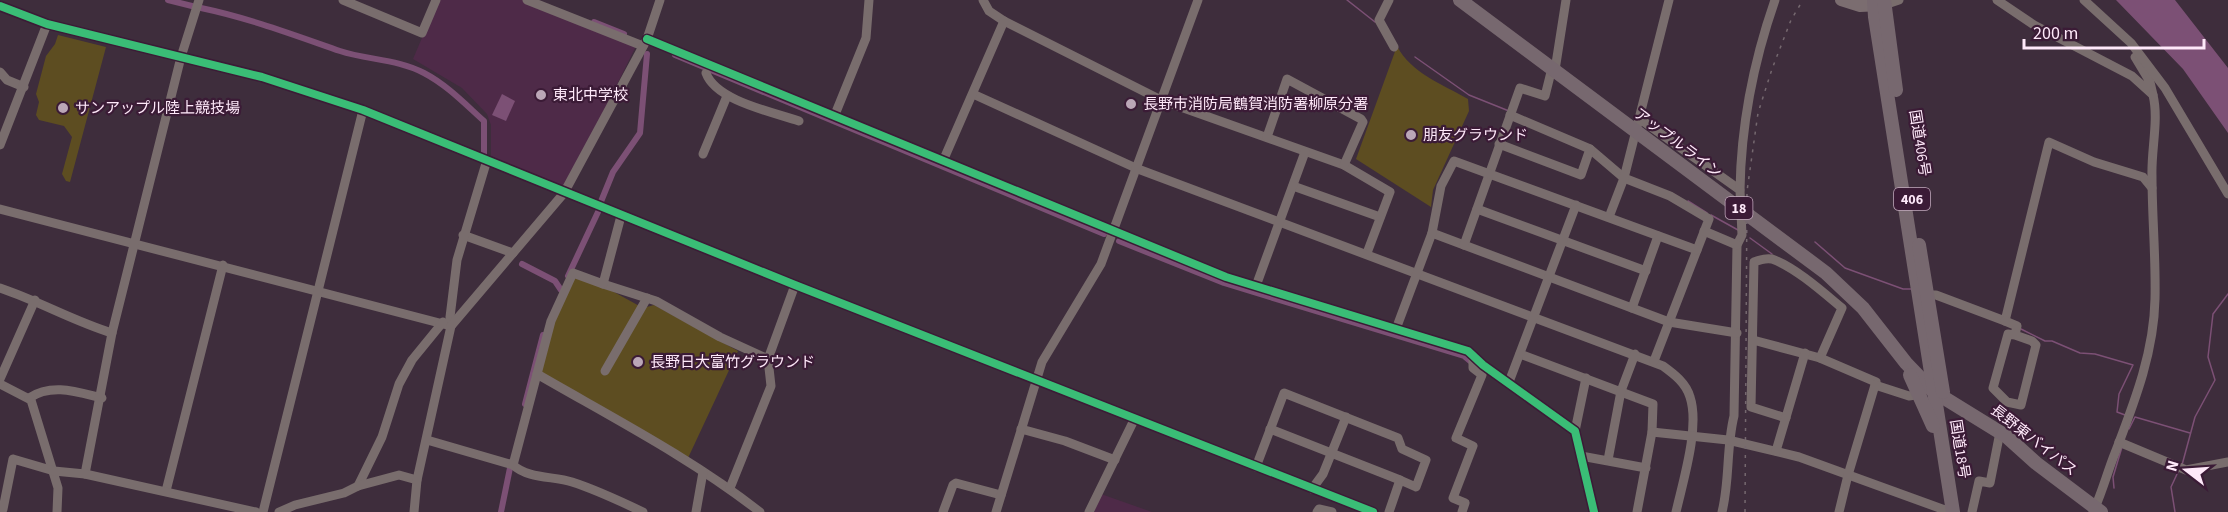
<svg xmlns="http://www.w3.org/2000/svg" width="2228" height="512" viewBox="0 0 2228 512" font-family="'Source Sans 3','Noto Sans JP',sans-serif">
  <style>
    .built { fill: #4e2a48 }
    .green { fill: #5d4d21 }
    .water { fill: #7c5075 }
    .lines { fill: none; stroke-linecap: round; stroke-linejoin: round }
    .stream { stroke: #7c5075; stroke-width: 1.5 }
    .canal { stroke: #7c5075; stroke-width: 6 }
    .minor { stroke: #796d6d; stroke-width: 9 }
    .major { stroke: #7b6d70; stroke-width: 12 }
    .highway { stroke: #77686f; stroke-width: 14 }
    .rail { stroke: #75686f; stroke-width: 1.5; stroke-dasharray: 3 6; stroke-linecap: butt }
    .cycleway-casing { stroke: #3b1b36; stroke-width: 11 }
    .cycleway { stroke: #3abd76; stroke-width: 8 }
    .poi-dot { fill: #bba7b7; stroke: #3b1b36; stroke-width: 2 }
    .labels { text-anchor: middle; stroke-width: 4.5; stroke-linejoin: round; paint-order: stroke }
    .shield { fill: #3b1b36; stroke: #c4aabe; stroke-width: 1.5 }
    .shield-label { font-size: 14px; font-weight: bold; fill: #fee8f9 }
    .poi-label { font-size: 15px; fill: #fee8f9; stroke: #3b1b36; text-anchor: start }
    .street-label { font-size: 15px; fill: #fee8f9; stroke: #3b1b36 }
  </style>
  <rect width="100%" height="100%" fill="#3e2d3c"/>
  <g class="built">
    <polygon points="438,0 524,0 636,46 564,192 491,156 491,125 487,114 462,88 413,59"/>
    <polygon points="1101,494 1152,512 1094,512"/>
  </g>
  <g class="green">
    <polygon points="58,35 106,47 70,182 66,181 62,174 72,137 64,126 39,120 36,115 39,102 36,94 46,56 55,44"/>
    <path d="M1397,46C1411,73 1442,84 1468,99L1469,111L1433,190L1431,207L1356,159Z"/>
    <polygon points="575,276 605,287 643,308 654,305 738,351 688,458 540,373 552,322"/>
  </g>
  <g class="water">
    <polygon points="2116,0 2175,0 2228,68 2228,133 2183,69"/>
    <polygon points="502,94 515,101 506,121 492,115"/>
  </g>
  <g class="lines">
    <g class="stream">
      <polyline points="1347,0 1375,22"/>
      <polyline points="1415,57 1469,95 1509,111"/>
      <polyline points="1688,201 1707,213"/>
      <polyline points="1711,215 1738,230"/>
      <polyline points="1750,238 1772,254"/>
      <polyline points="1815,242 1845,268 1903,289 1911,289"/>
      <polyline points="2021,329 2045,341 2052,341 2080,353 2095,354 2133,365 2119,394 2117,412 2125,415"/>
      <polyline points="2129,429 2135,417 2190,433"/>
      <polyline points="2182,465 2195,417 2215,380 2208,357 2213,314 2228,294"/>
      <polyline points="2114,488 2113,477 2122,447"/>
      <polyline points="2175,512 2171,487 2178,472"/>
    </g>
    <g class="canal">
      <polyline points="168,0 192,6"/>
      <path d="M201,8C249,18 294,35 340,51C367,60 398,59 424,73C447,85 465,104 484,121V154"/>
      <polyline points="594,22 624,34"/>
      <polyline points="675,55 1104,234"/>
      <polyline points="600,204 613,172 640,133 647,54"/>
      <polyline points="1119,241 1224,283 1464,356 1470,361"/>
      <polyline points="522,264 555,281 561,290"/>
      <polyline points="568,276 598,212"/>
      <polyline points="525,404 543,335"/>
      <polyline points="501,512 511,463"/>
    </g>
    <g class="minor">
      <polyline points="343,0 422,33 436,0"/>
      <polyline points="527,0 643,46"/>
      <polyline points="983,0 989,11 1004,21 1161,100 1344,165 1390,192 1367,253"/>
      <polyline points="1389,0 1379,20 1394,47"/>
      <polyline points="1997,0 2034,25 2132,76 2153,95 2150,82 2135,57"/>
      <polyline points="2084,0 2131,43 2165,88 2228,194"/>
      <polyline points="1884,5 1899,0"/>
      <polyline points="0,6 47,24 262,77 363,110 795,285 1373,512"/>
      <polyline points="647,39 1226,277 1468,351 1483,365 1575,431 1594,512"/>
      <polyline points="1555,70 1566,0"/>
      <polyline points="0,72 7,80 24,87"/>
      <path d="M706,73C716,101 773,112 799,121"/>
      <path d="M973,94L1138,169L1663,366C1674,374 1686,383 1690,397C1700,427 1683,481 1676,512"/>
      <polyline points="1510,115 1590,149 1624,178 1670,196 1709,219 1654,361"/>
      <polyline points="834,117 866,38 869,0"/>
      <path d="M1640,119L1740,190L1742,235L1737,245L1734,416C1726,448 1730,480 1722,512"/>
      <polyline points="1267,137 1287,79 1361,119 1363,122 1344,165"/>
      <polyline points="1499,144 1581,175 1590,149"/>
      <polyline points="0,145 47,24"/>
      <polyline points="703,154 727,96"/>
      <polyline points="943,161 1004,21"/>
      <polyline points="1293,186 1380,217"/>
      <path d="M1740,190C1741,123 1753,63 1775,0"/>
      <polyline points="0,209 451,326"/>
      <polyline points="1477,209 1646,271"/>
      <polyline points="1609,217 1624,178 1669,0"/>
      <polyline points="1704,231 1737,245"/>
      <polyline points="1432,233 1669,322 1737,333"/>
      <polyline points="463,235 513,253"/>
      <polyline points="1464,245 1520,88 1545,96 1552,68"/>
      <polyline points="603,284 656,301 720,337 768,359"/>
      <polyline points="1256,286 1305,152"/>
      <path d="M0,288C39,301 73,321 112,333"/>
      <polyline points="1923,295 1936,295 2005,321 2049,142 2094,162 2143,177 2152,188"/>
      <polyline points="1632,308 1658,236"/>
      <polyline points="2005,321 2017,326 2015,335 2032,341 2036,345 2021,405 2007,402 1993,388 2008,334 2015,335"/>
      <polyline points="451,326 450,317 457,260 487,160"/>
      <polyline points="1396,329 1432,233 1441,186 1454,161 1697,250"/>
      <path d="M1753,340L1820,358L1842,308C1824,293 1795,267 1772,259C1767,258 1759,260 1754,262L1751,407L1786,418"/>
      <polyline points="1520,354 1653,404 1652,432 1637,512"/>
      <polyline points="1820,358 1876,382 1875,385"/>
      <polyline points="605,371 647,298"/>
      <path d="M537,374C613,418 691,458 760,512"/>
      <polyline points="0,379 35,300"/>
      <polyline points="1509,382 1576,205"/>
      <polyline points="0,384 31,400 58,488 57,512"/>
      <path d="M29,398C52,383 77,392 102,398"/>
      <polyline points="1021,429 1065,441 1115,460"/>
      <polyline points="1270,429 1400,480"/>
      <polyline points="1575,431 1586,378"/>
      <polyline points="1652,432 1728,440 1799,457 1945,510 1953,509"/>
      <polyline points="427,440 513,465 551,321 573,273 603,284 621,216"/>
      <polyline points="2119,442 2186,470 2228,462"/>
      <polyline points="1776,451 1805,353"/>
      <polyline points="1581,456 1646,468"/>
      <polyline points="1608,460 1621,391 1635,354"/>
      <path d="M513,465C528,479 554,476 572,482C597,490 620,501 643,512"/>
      <polyline points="1256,467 1284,393 1398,438 1402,449 1426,460 1416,487 1400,480 1389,512"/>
      <polyline points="85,474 112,333 181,57 199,0"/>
      <polyline points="358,486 382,437 399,384 412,360 443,322"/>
      <polyline points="730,488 771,386 768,359 795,285"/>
      <polyline points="1312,489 1323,474 1346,417"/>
      <polyline points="166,491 223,265"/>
      <polyline points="0,509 3,509 13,459 54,471 85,474 256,512"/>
      <polyline points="263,512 363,110"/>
      <polyline points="279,512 295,505 344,493 358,486 399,475 417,480"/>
      <polyline points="414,512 417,480 451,326 564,193 647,39 660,0"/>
      <polyline points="696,512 703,472"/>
      <polyline points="943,512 953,485 956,483 1001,495"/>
      <polyline points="996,512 1042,362 1101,264 1198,0"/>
      <polyline points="1089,512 1135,418"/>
      <polyline points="1317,512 1319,509 1332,512"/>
      <polyline points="1462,512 1465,503 1453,498 1473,446 1456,438 1482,375 1473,368 1473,355"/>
      <polyline points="1839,512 1848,475 1875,385 1909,396 1922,394"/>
      <polyline points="1972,512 1979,481 1990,483 2000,432"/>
      <path d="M2093,512C2102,493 2107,473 2115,453C2134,403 2154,353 2155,299C2156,258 2152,217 2152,176C2151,150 2159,120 2153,95"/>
    </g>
    <polyline class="major" points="1841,0 1860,6 1882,5"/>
    <g class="highway">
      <polyline points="1460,0 1826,273 1863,308 1906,363 1933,391 2006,436 2036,463 2101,512"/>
      <polyline points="1874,0 1875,17 1953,512"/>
      <polyline points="1884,0 1896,90"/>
      <polyline points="1919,245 1943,392"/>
      <polyline points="1910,375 1933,426"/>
    </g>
    <polyline class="rail" points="1745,512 1747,191 1758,113 1772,69 1791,20 1803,0"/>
    <defs>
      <g id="cycleway">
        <polyline points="0,6 47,24 262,77 363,110 795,285 1373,512"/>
        <polyline points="647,39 1226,277 1468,351 1483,365 1575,431 1594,512"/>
      </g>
    </defs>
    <use href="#cycleway" class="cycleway-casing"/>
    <use href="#cycleway" class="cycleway"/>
  </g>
  <g class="poi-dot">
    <circle cx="541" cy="95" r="6"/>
    <circle cx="1131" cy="104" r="6"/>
    <circle cx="63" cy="108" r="6"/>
    <circle cx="1411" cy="135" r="6"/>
    <circle cx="638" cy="362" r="6"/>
  </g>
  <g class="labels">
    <g class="shield">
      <rect x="1894" y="188" width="36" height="22" rx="4.5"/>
      <rect x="1725.5" y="197" width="27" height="22" rx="4.5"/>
    </g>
    <g class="shield-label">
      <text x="1912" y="204">406</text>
      <text x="1739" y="213">18</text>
    </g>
    <g class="poi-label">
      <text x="553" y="100">東北中学校</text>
      <text x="1143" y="109">長野市消防局鶴賀消防署柳原分署</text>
      <text x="75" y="113">サンアップル陸上競技場</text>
      <text x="1423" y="140">朋友グラウンド</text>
      <text x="650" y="367">長野日大富竹グラウンド</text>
    </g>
    <g class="street-label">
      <text transform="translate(1678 143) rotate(37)" y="5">アップルライン</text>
      <text transform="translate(1920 143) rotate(81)" y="5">国道406号</text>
      <text transform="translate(2034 440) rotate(38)" y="5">長野東バイパス</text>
      <text transform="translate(1960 449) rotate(81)" y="5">国道18号</text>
    </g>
  </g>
  <g transform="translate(2186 470) rotate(287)" stroke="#3b1b36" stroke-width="4.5" paint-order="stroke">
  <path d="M0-4.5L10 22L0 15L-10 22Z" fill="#fee8f9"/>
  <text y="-9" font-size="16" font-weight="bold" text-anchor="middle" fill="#fee8f9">N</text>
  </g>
  <path d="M2024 39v9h180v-9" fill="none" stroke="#fee8f9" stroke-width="3"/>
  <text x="2033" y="39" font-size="18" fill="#fee8f9" stroke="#3b1b36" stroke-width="4.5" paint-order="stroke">200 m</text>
</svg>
